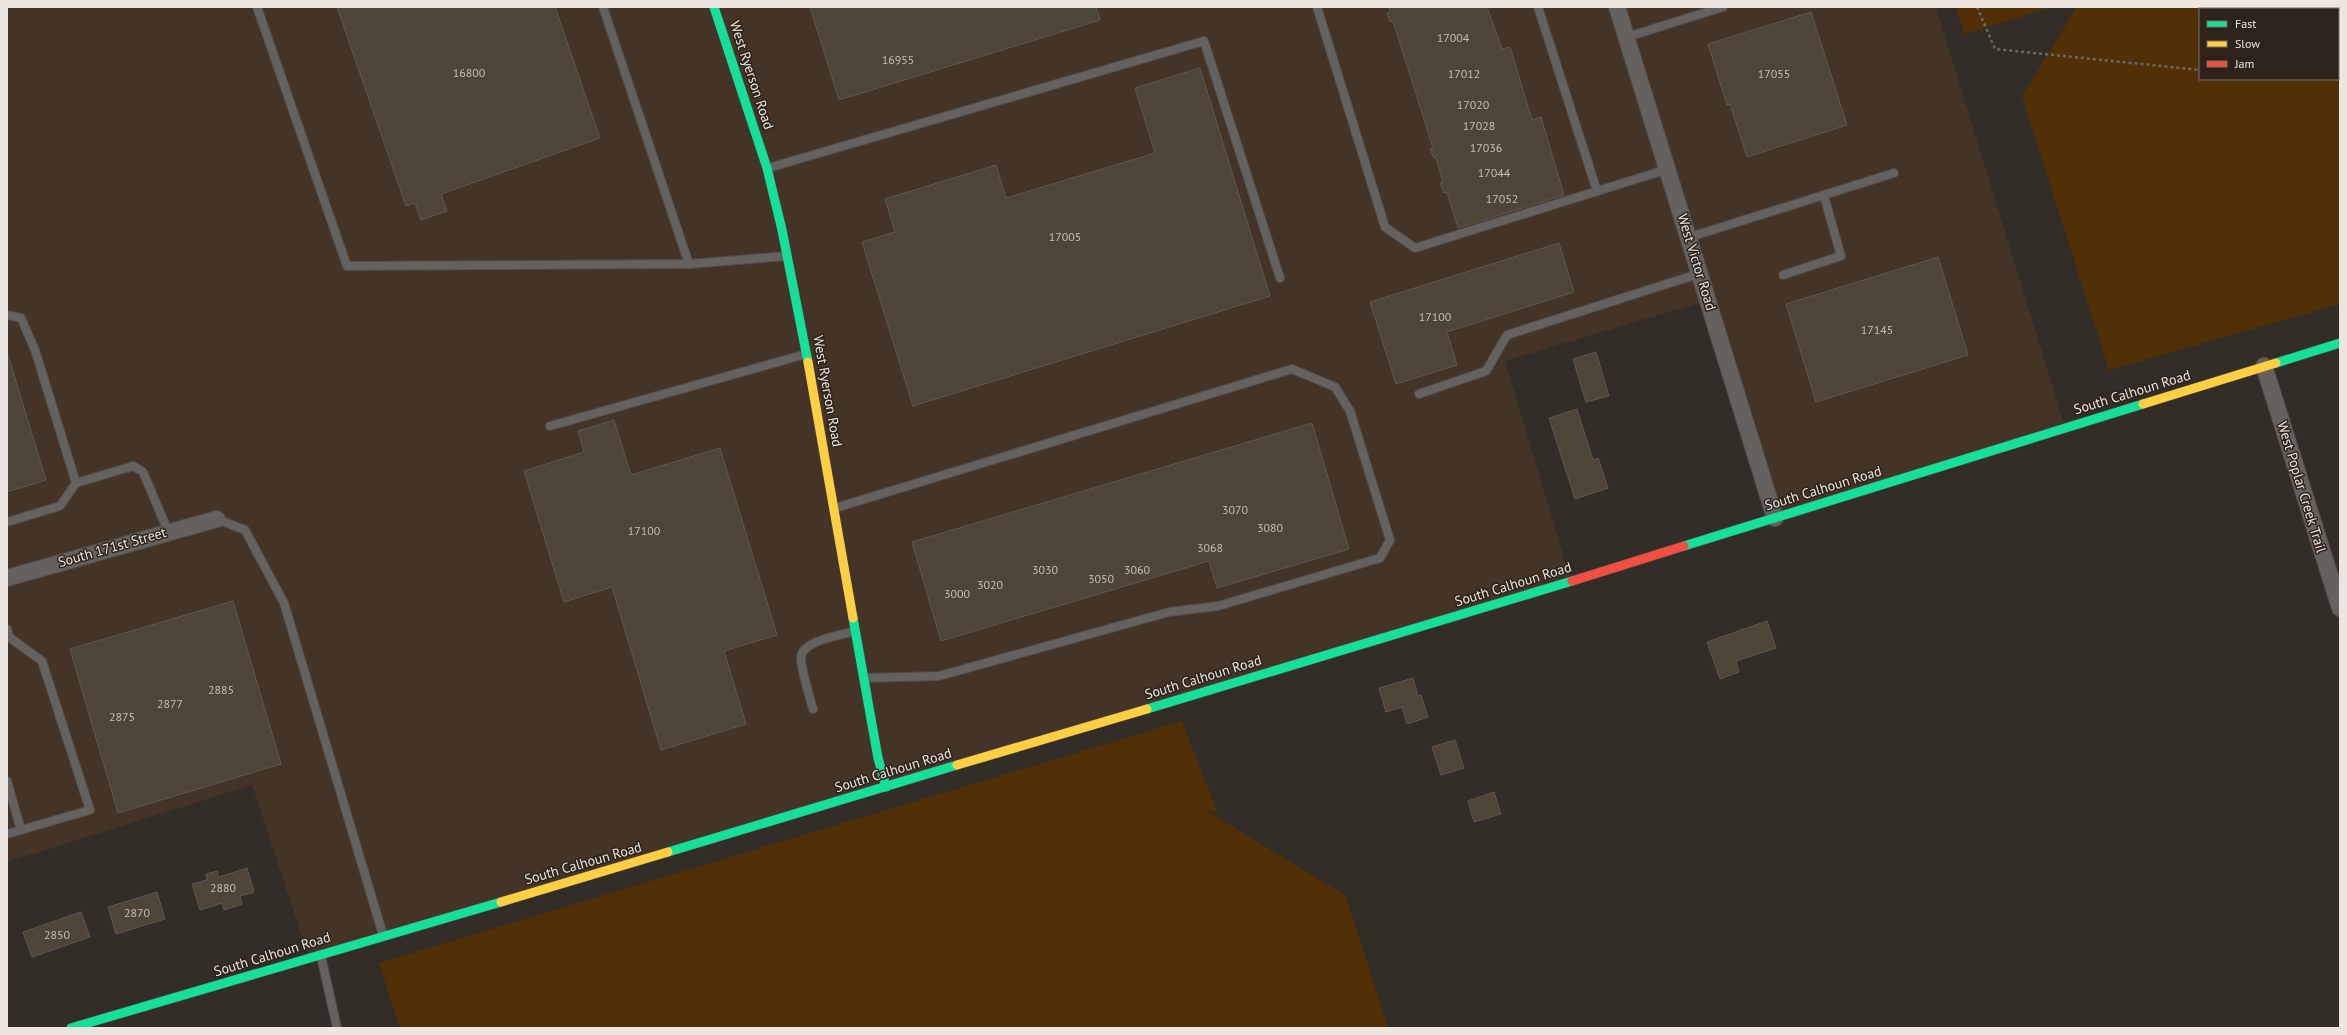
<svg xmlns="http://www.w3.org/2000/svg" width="2347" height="1035" viewBox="0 0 2347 1035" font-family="'PT Sans',sans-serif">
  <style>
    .built { fill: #433427 }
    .green { fill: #513008; fill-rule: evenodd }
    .building { fill: #4e4438; stroke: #5e5854 }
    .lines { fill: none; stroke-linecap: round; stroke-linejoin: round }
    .lane-casing { stroke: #504c47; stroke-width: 10 }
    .street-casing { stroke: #504c47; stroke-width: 18 }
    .fast-casing { stroke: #504c47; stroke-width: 10 }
    .slow-casing { stroke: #504c47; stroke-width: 10 }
    .jam-casing { stroke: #504c47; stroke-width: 10 }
    .path { stroke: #6b6764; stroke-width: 2.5; stroke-dasharray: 3 3; stroke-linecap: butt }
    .lane { stroke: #65615e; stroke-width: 8 }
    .street { stroke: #65615e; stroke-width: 16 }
    .fast { stroke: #16e098; stroke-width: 9 }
    .slow { stroke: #ffcf43; stroke-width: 9 }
    .jam { stroke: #f24e42; stroke-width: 9 }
    .labels { text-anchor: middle; stroke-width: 3; stroke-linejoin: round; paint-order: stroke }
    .number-label { font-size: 12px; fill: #c5beb6 }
    .street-label { font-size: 14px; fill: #ede6e0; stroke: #2d231a }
  </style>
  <rect width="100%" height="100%" fill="#332d28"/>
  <polygon class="built" points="7,7 1936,7 2065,427 1775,518 1709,300 1505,361 1571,581 309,958 252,785 7,862"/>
  <g class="green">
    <polygon points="1955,7 2052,7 1965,34"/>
    <path d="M2077,7H2340V304L2109,370L2022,96ZM2200,9H2338V79H2200Z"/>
    <polygon points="1182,721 1218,814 1204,809 1346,896 1388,1028 400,1028 379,963"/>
  </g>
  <g class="building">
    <polygon points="337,7 555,7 600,138 441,194 447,211 421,220 415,203 406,206"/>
    <polygon points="810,7 1096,7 1100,20 839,100"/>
    <polygon points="1389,7 1487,7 1502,49 1510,47 1532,120 1541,117 1564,195 1458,228 1447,192 1444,193 1440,183 1443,182 1436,158 1434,158 1430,149 1433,148 1393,21 1390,22 1387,13 1390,12"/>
    <polygon points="1811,12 1847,125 1747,157 1730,104 1727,105 1708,44"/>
    <polygon points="1200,68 1270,296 913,406 862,242 895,232 885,199 996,165 1006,198 1155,153 1135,88"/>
    <polygon points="1559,243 1574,292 1447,332 1457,365 1396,384 1370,302"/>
    <polygon points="1938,257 1968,355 1816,402 1786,304"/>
    <polygon points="7,352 46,480 7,492"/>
    <polygon points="1596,352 1609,396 1586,402 1573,359"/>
    <polygon points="1577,409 1593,460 1598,458 1608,488 1575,499 1549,418"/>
    <polygon points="614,420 631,475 720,448 777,635 724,651 746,724 661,750 612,587 564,602 524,471 584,452 578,431"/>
    <polygon points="1312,423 1349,549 1217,588 1209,561 941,641 912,542"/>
    <polygon points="233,601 281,764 118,813 70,649"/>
    <polygon points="1767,621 1776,648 1736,661 1739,672 1720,679 1707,642"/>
    <polygon points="1413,678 1418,696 1421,695 1428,717 1407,724 1402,707 1386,712 1379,688"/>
    <polygon points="1455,740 1464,768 1441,775 1432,747"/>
    <polygon points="1494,792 1501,814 1474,822 1468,801"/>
    <polygon points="247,868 254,892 240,896 242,904 224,910 222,903 200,910 192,884 207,880 206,874 217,871 219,877"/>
    <polygon points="157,892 165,919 116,934 108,907"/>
    <polygon points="81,912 90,937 32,957 23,932"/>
  </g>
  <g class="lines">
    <defs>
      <g id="lane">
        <polyline points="257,7 347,266 689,264"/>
        <polyline points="603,7 689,264 787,256"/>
        <polyline points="1317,7 1385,227 1415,248 1668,169"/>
        <polyline points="1538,7 1597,191"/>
        <polyline points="1627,37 1723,7"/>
        <polyline points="768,168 1204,41 1280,278"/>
        <polyline points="1690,237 1894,173"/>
        <polyline points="1783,275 1841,256 1824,196"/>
        <polyline points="7,315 21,318 35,350 76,483 133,466 143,472 168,531"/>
        <polyline points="1419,394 1486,371 1507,335 1701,273"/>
        <polyline points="550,426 806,354"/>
        <polyline points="835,508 1292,369 1335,387 1350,411 1390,540 1380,558 1218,606 1169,612 939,676 864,678"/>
        <polyline points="217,519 245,530 284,603 383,935"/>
        <polyline points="7,522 60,506 76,483"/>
        <polyline points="7,629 9,637 42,661 90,810 7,834"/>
        <path d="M813,709C810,698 800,666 801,657C803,640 842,635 855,631"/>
        <polyline points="7,781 21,830"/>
        <polyline points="321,956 337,1028"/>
      </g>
      <g id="street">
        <polyline points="1617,7 1775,518"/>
        <polyline points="2264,366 2340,608"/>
        <polyline points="7,578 217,519"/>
      </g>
      <g id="fast">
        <polyline points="714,7 767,168 782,230 808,362"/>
        <polyline points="2276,363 2340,343"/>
        <polyline points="1684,546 2143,404"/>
        <polyline points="853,618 878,758 886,787"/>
        <polyline points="1147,709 1572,581"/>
        <polyline points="668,852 957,765"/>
        <polyline points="71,1028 501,902"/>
      </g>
      <g id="slow">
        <polyline points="808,362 853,618"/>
        <polyline points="2143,404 2276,363"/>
        <polyline points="957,765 1147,709"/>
        <polyline points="501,902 668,852"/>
      </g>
      <polyline id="jam" points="1572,581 1684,546"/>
    </defs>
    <use href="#lane" class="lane-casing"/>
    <use href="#street" class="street-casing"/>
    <use href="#fast" class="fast-casing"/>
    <use href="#slow" class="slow-casing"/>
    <use href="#jam" class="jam-casing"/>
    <polyline class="path" points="1977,7 1995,49 2200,70"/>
    <use href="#lane" class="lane"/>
    <use href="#street" class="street"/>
    <use href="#fast" class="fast"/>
    <use href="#slow" class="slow"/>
    <use href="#jam" class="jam"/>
  </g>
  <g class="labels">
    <g class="number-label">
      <text x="1453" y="42">17004</text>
      <text x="898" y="64">16955</text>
      <text x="469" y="77">16800</text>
      <text x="1464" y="78">17012</text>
      <text x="1774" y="78">17055</text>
      <text x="1473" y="109">17020</text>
      <text x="1479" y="130">17028</text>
      <text x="1486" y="152">17036</text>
      <text x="1494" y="177">17044</text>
      <text x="1502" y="203">17052</text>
      <text x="1065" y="241">17005</text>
      <text x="1435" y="321">17100</text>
      <text x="1877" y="334">17145</text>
      <text x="1235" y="514">3070</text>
      <text x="1270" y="532">3080</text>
      <text x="644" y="535">17100</text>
      <text x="1210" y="552">3068</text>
      <text x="1045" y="574">3030</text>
      <text x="1137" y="574">3060</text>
      <text x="1101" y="583">3050</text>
      <text x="990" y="589">3020</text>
      <text x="957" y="598">3000</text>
      <text x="221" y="694">2885</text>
      <text x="170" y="708">2877</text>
      <text x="122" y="721">2875</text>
      <text x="223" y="892">2880</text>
      <text x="137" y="917">2870</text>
      <text x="57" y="939">2850</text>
    </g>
    <g class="street-label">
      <text transform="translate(752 75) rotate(72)" y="5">West Ryerson Road</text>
      <text transform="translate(1697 262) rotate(73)" y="5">West Victor Road</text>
      <text transform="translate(828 391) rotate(80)" y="5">West Ryerson Road</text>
      <text transform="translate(2132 392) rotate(-17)" y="5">South Calhoun Road</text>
      <text transform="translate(2302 487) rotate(73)" y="5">West Poplar Creek Trail</text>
      <text transform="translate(1823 488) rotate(-17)" y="5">South Calhoun Road</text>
      <text transform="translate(112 547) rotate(-16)" y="5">South 171st Street</text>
      <text transform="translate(1513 584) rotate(-17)" y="5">South Calhoun Road</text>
      <text transform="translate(1203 677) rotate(-17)" y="5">South Calhoun Road</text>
      <text transform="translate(893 770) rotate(-17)" y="5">South Calhoun Road</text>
      <text transform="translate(583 863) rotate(-16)" y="5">South Calhoun Road</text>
      <text transform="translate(272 954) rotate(-17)" y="5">South Calhoun Road</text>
    </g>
  </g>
  <rect width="2347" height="1035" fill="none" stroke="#ede6e0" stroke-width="16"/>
  <rect x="2199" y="8" width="140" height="72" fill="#2d231a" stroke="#7a7169"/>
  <rect x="2207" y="21" width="20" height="6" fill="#16e098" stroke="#7a7169"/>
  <text x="2235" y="28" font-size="12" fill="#ede6e0">Fast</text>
  <rect x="2207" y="41" width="20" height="6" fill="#ffcf43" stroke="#7a7169"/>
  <text x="2235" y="48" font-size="12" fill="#ede6e0">Slow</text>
  <rect x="2207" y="61" width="20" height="6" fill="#f24e42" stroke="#7a7169"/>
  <text x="2235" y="68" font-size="12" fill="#ede6e0">Jam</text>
</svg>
